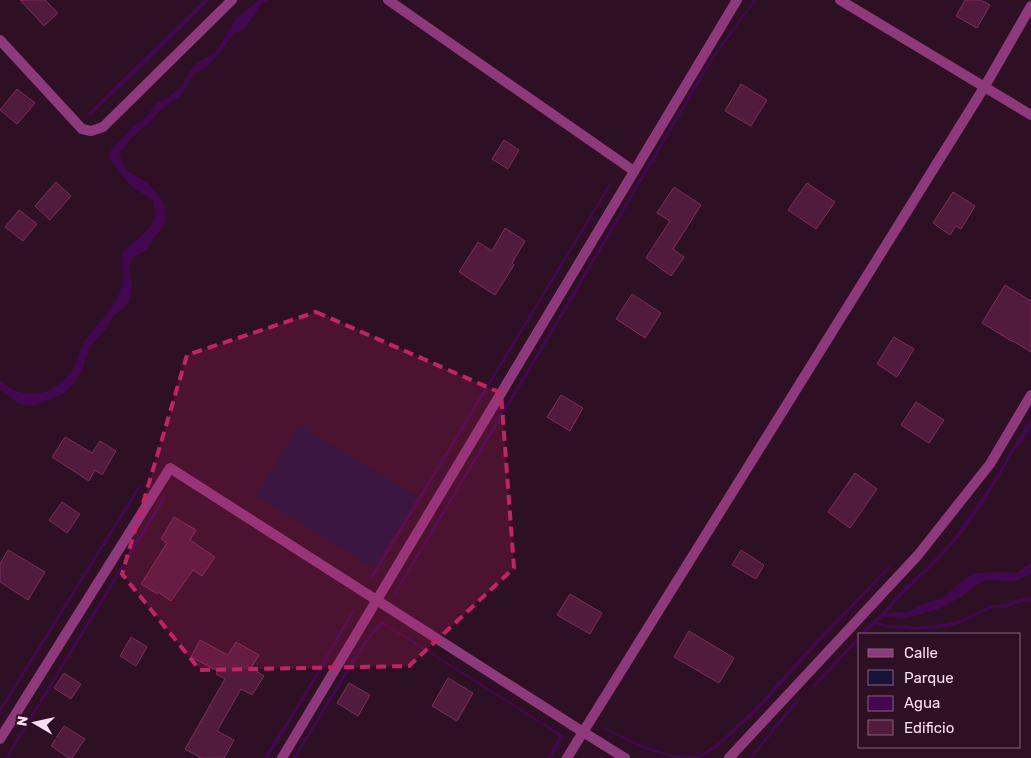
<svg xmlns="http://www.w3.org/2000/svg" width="1031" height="758" viewBox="0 0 1031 758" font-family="Rubik,sans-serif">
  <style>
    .green { fill: #181338 }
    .water { fill: #41084f }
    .building { fill: #501b3c; stroke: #7d2c5f }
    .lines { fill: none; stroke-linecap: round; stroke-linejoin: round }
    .minor { stroke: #8f397d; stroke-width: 10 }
    .marked { fill: #c52263; fill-opacity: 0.2; stroke: #c52263; stroke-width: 4; stroke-dasharray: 10 6; stroke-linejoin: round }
  </style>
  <rect width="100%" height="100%" fill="#2e1024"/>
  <polygon class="green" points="299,425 417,496 374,568 256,496"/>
  <g class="water">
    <polygon points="204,0 209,0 170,40 90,116 88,113"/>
    <path d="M259,0H268L262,4L245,28L234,34L216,57L206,68L194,73L184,91L180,96L159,111L150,122L131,138L119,154L126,170L148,183L160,197L165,207L166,217L164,225L152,240L147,250L135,256L131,260L129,269L132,285L130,300L127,305L113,316L106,329L90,347L82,370L73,384L65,393L37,405L30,406L18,403L0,390V381C7,386 15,392 24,393C45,398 65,383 75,365C79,357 80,348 85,340C99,321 122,303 123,278C124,275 122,271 122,267C122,262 122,256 123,251C133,242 153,230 155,216C156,211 154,206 153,200L132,187L110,160L109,155L111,150L134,126L144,119L158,102L169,97L182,86L190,70L197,63L216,52L236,18Z"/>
    <polygon points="754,0 756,0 712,61 556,327 397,592 397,597 394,596 394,593 553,326 710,59"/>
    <polygon points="609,184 611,185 373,578 370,577"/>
    <path d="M1031,418C1031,419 1031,425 1031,426C1029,432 1021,444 1016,448C1014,451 1013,451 1012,454C995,486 976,517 953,544C932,569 907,588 886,613L908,612L921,605L945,596L959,583L975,573L1004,572L1016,573L1031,563V573L1018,580L1012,581L986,580L973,587L964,595L941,608L921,614L902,619L883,617L877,622L892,626L903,625L914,627L942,624L958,621L992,605L1007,604L1018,599L1031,597V602H1021L1006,608H993L981,613L959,624L940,628L914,630L891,628L875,624L864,634H860V639L814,688L812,686L866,628L881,614L905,587L925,569L951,542L992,483L1006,460L1009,453Z"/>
    <polygon points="140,483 142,485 0,713 0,708"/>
    <polygon points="164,495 167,496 8,758 5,758"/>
    <polygon points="889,566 890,568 825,636 758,710 718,747 700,758 674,758 641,748 602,728 604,727 642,745 672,755 698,756 717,744 756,707 822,634"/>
    <polygon points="352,610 354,611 320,672 268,758 264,758 317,672"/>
    <polygon points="383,622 564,736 551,758 547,758 559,738 557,734 388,627 383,626 376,630 360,653 296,758 293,758 357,652 378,624"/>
    <polygon points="796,699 799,701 752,758 749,758 788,709"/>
  </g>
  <g class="building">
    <polygon points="20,0 45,0 58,13 44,26"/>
    <polygon points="965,0 981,0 990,5 977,28 956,16"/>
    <polygon points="741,84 767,100 751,126 725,111"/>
    <polygon points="17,89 35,103 17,124 0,110"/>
    <polygon points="504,140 519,150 508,169 492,159"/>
    <polygon points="56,182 71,196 50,220 35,206"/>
    <polygon points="807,183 835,202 816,229 788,210"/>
    <polygon points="674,187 701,205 673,249 684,257 671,276 646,258 670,221 657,213"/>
    <polygon points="953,192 975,206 961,229 956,226 950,235 933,223"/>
    <polygon points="19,210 37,224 23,241 5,227"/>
    <polygon points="505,228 525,241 512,263 514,265 495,295 459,272 478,242 492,251"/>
    <polygon points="1005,285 1031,301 1031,352 1013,341 1013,342 982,323"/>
    <polygon points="632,294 661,313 645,338 616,319"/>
    <polygon points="894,337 914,349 897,377 877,364"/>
    <polygon points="561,395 583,408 570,431 547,417"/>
    <polygon points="916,402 944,420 929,443 901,425"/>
    <polygon points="65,437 92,453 100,441 116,451 102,475 95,470 89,481 52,457"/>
    <polygon points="855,473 877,489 850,528 828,512"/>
    <polygon points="62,502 80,514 67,533 49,520"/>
    <polygon points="174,517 196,530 190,540 215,557 202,576 193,570 171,601 158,592 157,594 141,584 167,543 161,539"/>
    <polygon points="8,550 45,572 28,600 0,582 0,564"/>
    <polygon points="741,550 764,565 756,579 732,565"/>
    <polygon points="570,594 602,613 590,634 557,615"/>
    <polygon points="689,631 734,658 719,683 674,657"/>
    <polygon points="131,637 147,647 136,666 120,656"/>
    <polygon points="200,640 228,655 236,642 259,655 251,668 264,676 252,695 241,689 217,731 234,740 224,758 201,758 185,749 225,679 216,674 218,671 191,657"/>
    <polygon points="64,673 81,684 71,699 54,688"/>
    <polygon points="448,678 473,693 457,721 432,706"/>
    <polygon points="349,683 370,695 358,716 337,703"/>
    <polygon points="64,726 85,739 72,758 69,758 51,746"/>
  </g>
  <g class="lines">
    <g class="minor">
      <polyline points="388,0 634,171"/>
      <polyline points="840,0 1031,115"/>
      <polyline points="0,40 82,129 91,131 103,127 232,0"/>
      <polyline points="0,739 170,468 583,732 625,758"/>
      <polyline points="282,758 737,0"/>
      <polyline points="567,758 985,86 1031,6"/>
      <polyline points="729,758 918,555 990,464 1031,395"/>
    </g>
  </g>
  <path class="marked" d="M316,312L501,393L514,568L409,666L200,670L122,574L187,355Z"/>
  <rect x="858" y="633" width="162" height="115" fill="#2e1024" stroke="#826278"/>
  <rect x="868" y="649" width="25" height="8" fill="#8f397d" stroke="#826278"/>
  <text x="904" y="658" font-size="15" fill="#ffddf5">Calle</text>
  <rect x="868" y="670" width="25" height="15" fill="#181338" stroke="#826278"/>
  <text x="904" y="683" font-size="15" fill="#ffddf5">Parque</text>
  <rect x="868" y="696" width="25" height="15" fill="#41084f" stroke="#826278"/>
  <text x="904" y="708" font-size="15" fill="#ffddf5">Agua</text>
  <rect x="868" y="720" width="25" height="15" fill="#501b3c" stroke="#826278"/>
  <text x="904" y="733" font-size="15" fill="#ffddf5">Edificio</text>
  <g transform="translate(35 723) rotate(279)" stroke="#2e1024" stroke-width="4" paint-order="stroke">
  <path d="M0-4L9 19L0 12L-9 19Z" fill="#ffddf5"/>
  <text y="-8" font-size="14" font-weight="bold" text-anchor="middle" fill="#ffddf5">N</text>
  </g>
</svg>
